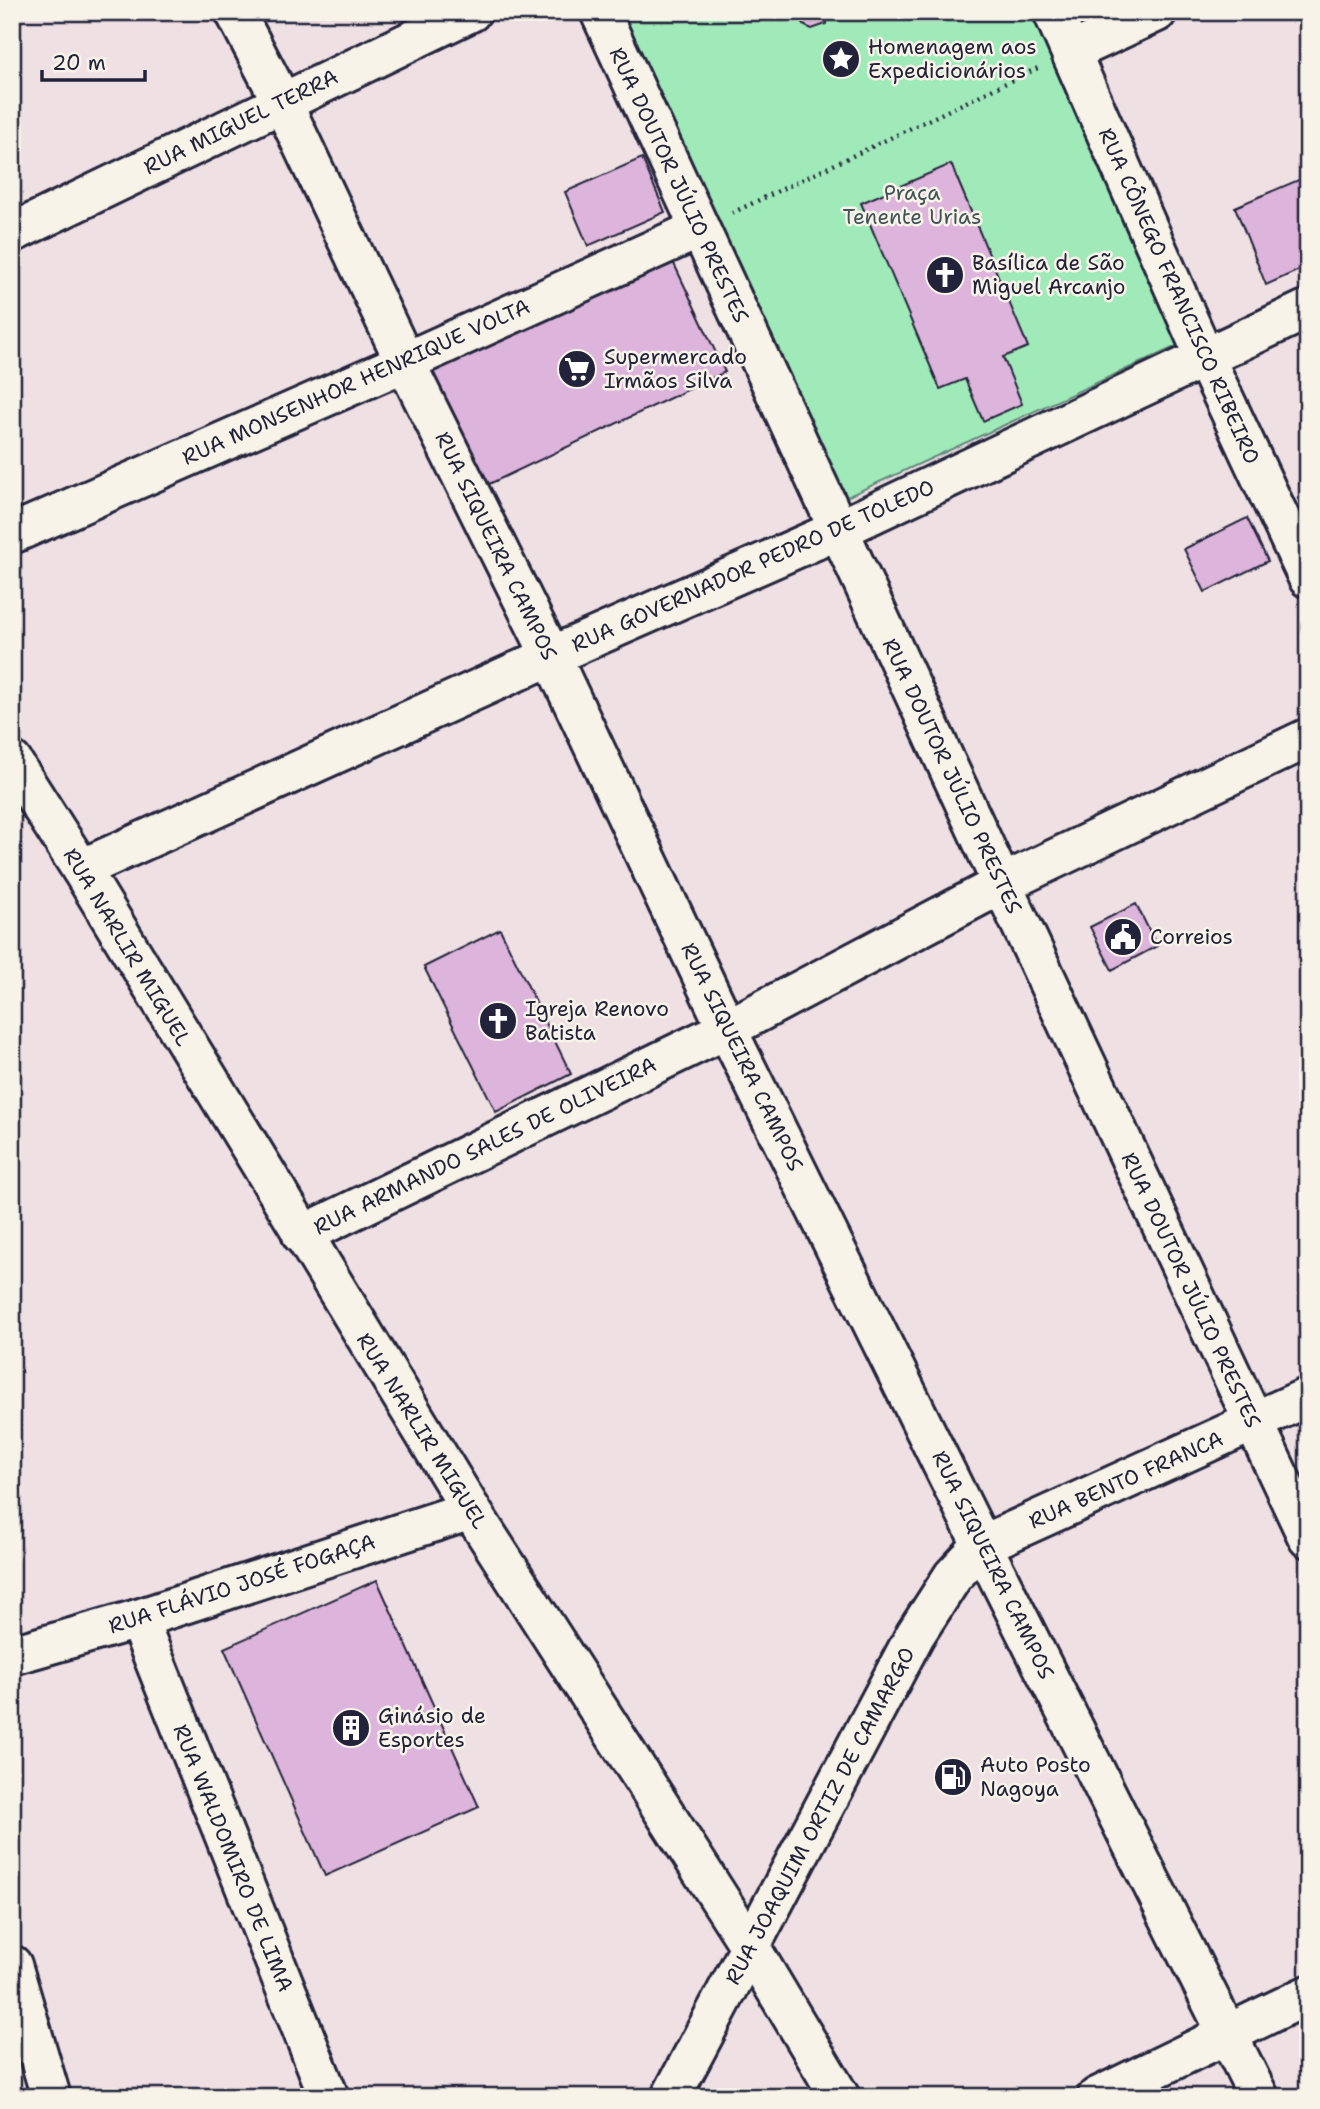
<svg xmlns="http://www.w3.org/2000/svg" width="1320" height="2109" viewBox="0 0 1320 2109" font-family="'Shantell Sans',sans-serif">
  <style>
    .green { fill: #a0eab9; stroke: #61867a; stroke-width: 2 }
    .building { fill: #ddb4db; stroke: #22223b; stroke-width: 2 }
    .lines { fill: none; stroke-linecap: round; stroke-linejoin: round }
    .minor-casing { stroke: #22223b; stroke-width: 44 }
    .secondary-casing { stroke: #22223b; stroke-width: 44 }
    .path { stroke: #22223b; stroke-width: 4.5; stroke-dasharray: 2 5; stroke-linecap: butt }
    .minor { stroke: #f7f3e8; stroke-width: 38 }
    .secondary { stroke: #f7f3e8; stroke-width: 38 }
    .labels { text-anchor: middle; stroke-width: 5; stroke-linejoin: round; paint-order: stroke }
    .poi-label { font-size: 21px; fill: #22223b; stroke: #f7f3e8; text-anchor: start }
    .street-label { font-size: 21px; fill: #22223b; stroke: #f7f3e8 }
    .park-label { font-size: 21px; fill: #42545a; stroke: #f7f3e8 }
  </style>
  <rect width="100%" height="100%" fill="#efe0e4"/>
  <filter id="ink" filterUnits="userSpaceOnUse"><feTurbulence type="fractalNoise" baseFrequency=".0143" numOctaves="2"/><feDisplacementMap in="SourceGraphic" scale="14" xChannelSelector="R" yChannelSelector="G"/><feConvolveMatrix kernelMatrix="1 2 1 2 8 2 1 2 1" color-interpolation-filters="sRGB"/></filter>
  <g filter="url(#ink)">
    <polygon class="green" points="606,12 1042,12 1177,346 838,501"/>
    <g class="building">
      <polygon points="799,12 829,12 830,15 826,24 812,29 803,25"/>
      <polygon points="642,158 665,212 588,246 565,192"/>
      <polygon points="951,164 1028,347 1003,357 1022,404 983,421 965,379 940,389 861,203"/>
      <polygon points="1308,176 1308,266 1266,285 1235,207"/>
      <polygon points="668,251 725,372 485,486 428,366"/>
      <polygon points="1247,518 1268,561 1205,592 1184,549"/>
      <polygon points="1136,904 1157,946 1112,970 1090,927"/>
      <polygon points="500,929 571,1074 496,1112 424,967"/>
      <polygon points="377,1580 479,1807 325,1876 224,1648"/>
    </g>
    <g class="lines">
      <defs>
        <g id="minor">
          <polyline points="1053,12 1205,358 1308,578"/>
          <polyline points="1071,52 1157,12"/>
          <polyline points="12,233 471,12"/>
          <polyline points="12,534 405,362 699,229"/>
          <polyline points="12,761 81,869 471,1510 751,1948 840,2097"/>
          <polyline points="81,869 551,656 838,530 1308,309"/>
          <polyline points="302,1235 727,1029 1002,884 1308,738"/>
          <polyline points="982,1545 1259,2097"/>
          <polyline points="138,1619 329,2097"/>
          <polyline points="12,1655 138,1619 471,1510"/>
          <polyline points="12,1965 51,2097"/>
          <polyline points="1097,2097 1308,1995"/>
        </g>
        <g id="secondary">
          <polyline points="235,12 282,102 405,362 551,656 727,1029 982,1545"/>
          <polyline points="600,12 1002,884 1308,1538"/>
          <polyline points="671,2097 915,1635 953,1576 982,1545 1308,1397"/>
        </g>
      </defs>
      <use href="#minor" class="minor-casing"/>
      <use href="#secondary" class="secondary-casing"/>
      <polyline class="path" points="732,213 1040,67"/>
      <use href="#minor" class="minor"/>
      <use href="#secondary" class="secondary"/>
    </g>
  </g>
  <defs>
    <symbol id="sight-disc" viewBox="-11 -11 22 22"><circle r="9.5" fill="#22223b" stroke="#f7f3e8"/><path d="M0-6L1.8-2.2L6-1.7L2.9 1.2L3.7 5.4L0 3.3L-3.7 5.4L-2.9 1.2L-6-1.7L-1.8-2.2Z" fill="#fff"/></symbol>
    <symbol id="church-disc" viewBox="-11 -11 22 22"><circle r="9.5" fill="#22223b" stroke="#f7f3e8"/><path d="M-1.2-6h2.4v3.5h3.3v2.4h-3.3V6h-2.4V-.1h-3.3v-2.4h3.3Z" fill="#fff"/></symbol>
    <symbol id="supermarket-disc" viewBox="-11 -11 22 22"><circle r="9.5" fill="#22223b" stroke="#f7f3e8"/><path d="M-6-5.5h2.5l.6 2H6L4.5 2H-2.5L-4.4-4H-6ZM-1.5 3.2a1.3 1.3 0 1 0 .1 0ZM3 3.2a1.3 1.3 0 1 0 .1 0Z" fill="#fff"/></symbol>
    <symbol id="civic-disc" viewBox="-11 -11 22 22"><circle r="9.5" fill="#22223b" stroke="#f7f3e8"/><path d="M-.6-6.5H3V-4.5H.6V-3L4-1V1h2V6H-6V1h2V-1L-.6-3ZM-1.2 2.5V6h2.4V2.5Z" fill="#fff"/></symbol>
    <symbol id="building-disc" viewBox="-11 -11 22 22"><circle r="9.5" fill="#22223b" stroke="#f7f3e8"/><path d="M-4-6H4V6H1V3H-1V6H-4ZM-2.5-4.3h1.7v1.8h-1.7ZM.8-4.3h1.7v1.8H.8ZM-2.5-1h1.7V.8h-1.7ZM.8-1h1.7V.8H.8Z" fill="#fff"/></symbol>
    <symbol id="fuel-disc" viewBox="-11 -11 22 22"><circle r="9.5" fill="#22223b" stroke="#f7f3e8"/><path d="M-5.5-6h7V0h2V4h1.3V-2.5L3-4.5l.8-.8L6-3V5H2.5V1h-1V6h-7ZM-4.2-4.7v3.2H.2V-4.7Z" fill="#fff"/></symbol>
  </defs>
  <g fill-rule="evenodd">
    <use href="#sight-disc" x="819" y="37" width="44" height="44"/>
    <use href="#church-disc" x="923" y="253" width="44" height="44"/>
    <use href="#supermarket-disc" x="555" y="347" width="44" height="44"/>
    <use href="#civic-disc" x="1101" y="915" width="44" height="44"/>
    <use href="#church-disc" x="476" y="999" width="44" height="44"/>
    <use href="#building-disc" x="329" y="1706" width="44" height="44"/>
    <use href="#fuel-disc" x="931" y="1755" width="44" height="44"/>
  </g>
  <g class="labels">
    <g class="poi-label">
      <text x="868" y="54">Homenagem aos<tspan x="868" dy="24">Expedicionários</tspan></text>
      <text x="972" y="270">Basílica de São<tspan x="972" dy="24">Miguel Arcanjo</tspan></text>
      <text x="604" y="364">Supermercado<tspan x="604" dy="24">Irmãos Silva</tspan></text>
      <text x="1150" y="944">Correios</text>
      <text x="525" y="1016">Igreja Renovo<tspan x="525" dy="24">Batista</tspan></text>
      <text x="378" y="1723">Ginásio de<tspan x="378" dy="24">Esportes</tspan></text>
      <text x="980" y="1772">Auto Posto<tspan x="980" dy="24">Nagoya</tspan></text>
    </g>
    <g class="street-label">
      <text transform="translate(241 122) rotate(-26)" y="7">RUA MIGUEL TERRA</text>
      <text transform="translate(679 185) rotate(65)" y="7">RUA DOUTOR JÚLIO PRESTES</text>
      <text transform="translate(1179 296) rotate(66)" y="7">RUA CÔNEGO FRANCISCO RIBEIRO</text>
      <text transform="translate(356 382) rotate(-24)" y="7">RUA MONSENHOR HENRIQUE VOLTA</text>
      <text transform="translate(496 546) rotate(64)" y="7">RUA SIQUEIRA CAMPOS</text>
      <text transform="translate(753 566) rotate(-24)" y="7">RUA GOVERNADOR PEDRO DE TOLEDO</text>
      <text transform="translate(952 776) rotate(65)" y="7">RUA DOUTOR JÚLIO PRESTES</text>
      <text transform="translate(127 947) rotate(59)" y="7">RUA NARLIR MIGUEL</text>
      <text transform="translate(742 1057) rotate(64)" y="7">RUA SIQUEIRA CAMPOS</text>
      <text transform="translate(485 1146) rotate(-26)" y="7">RUA ARMANDO SALES DE OLIVEIRA</text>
      <text transform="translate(1191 1290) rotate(65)" y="7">RUA DOUTOR JÚLIO PRESTES</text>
      <text transform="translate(422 1431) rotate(58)" y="7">RUA NARLIR MIGUEL</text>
      <text transform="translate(1126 1480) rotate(-24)" y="7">RUA BENTO FRANCA</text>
      <text transform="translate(993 1565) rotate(64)" y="7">RUA SIQUEIRA CAMPOS</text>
      <text transform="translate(242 1584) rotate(-18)" y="7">RUA FLÁVIO JOSÉ FOGAÇA</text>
      <text transform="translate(820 1816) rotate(-62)" y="7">RUA JOAQUIM ORTIZ DE CAMARGO</text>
      <text transform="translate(233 1858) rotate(68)" y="7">RUA WALDOMIRO DE LIMA</text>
    </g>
    <g class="park-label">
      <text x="912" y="200">Praça<tspan x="912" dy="24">Tenente Urias</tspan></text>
    </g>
  </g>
  <rect width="1320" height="2109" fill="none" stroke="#f7f3e8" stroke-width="42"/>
  <rect x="21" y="21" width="1278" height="2067" fill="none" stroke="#22223b" stroke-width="2.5" filter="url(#ink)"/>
  <path d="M42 70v10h103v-10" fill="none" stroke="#22223b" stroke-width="3.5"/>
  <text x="52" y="70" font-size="21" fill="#22223b" stroke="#f7f3e8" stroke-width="5" paint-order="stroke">20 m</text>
</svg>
